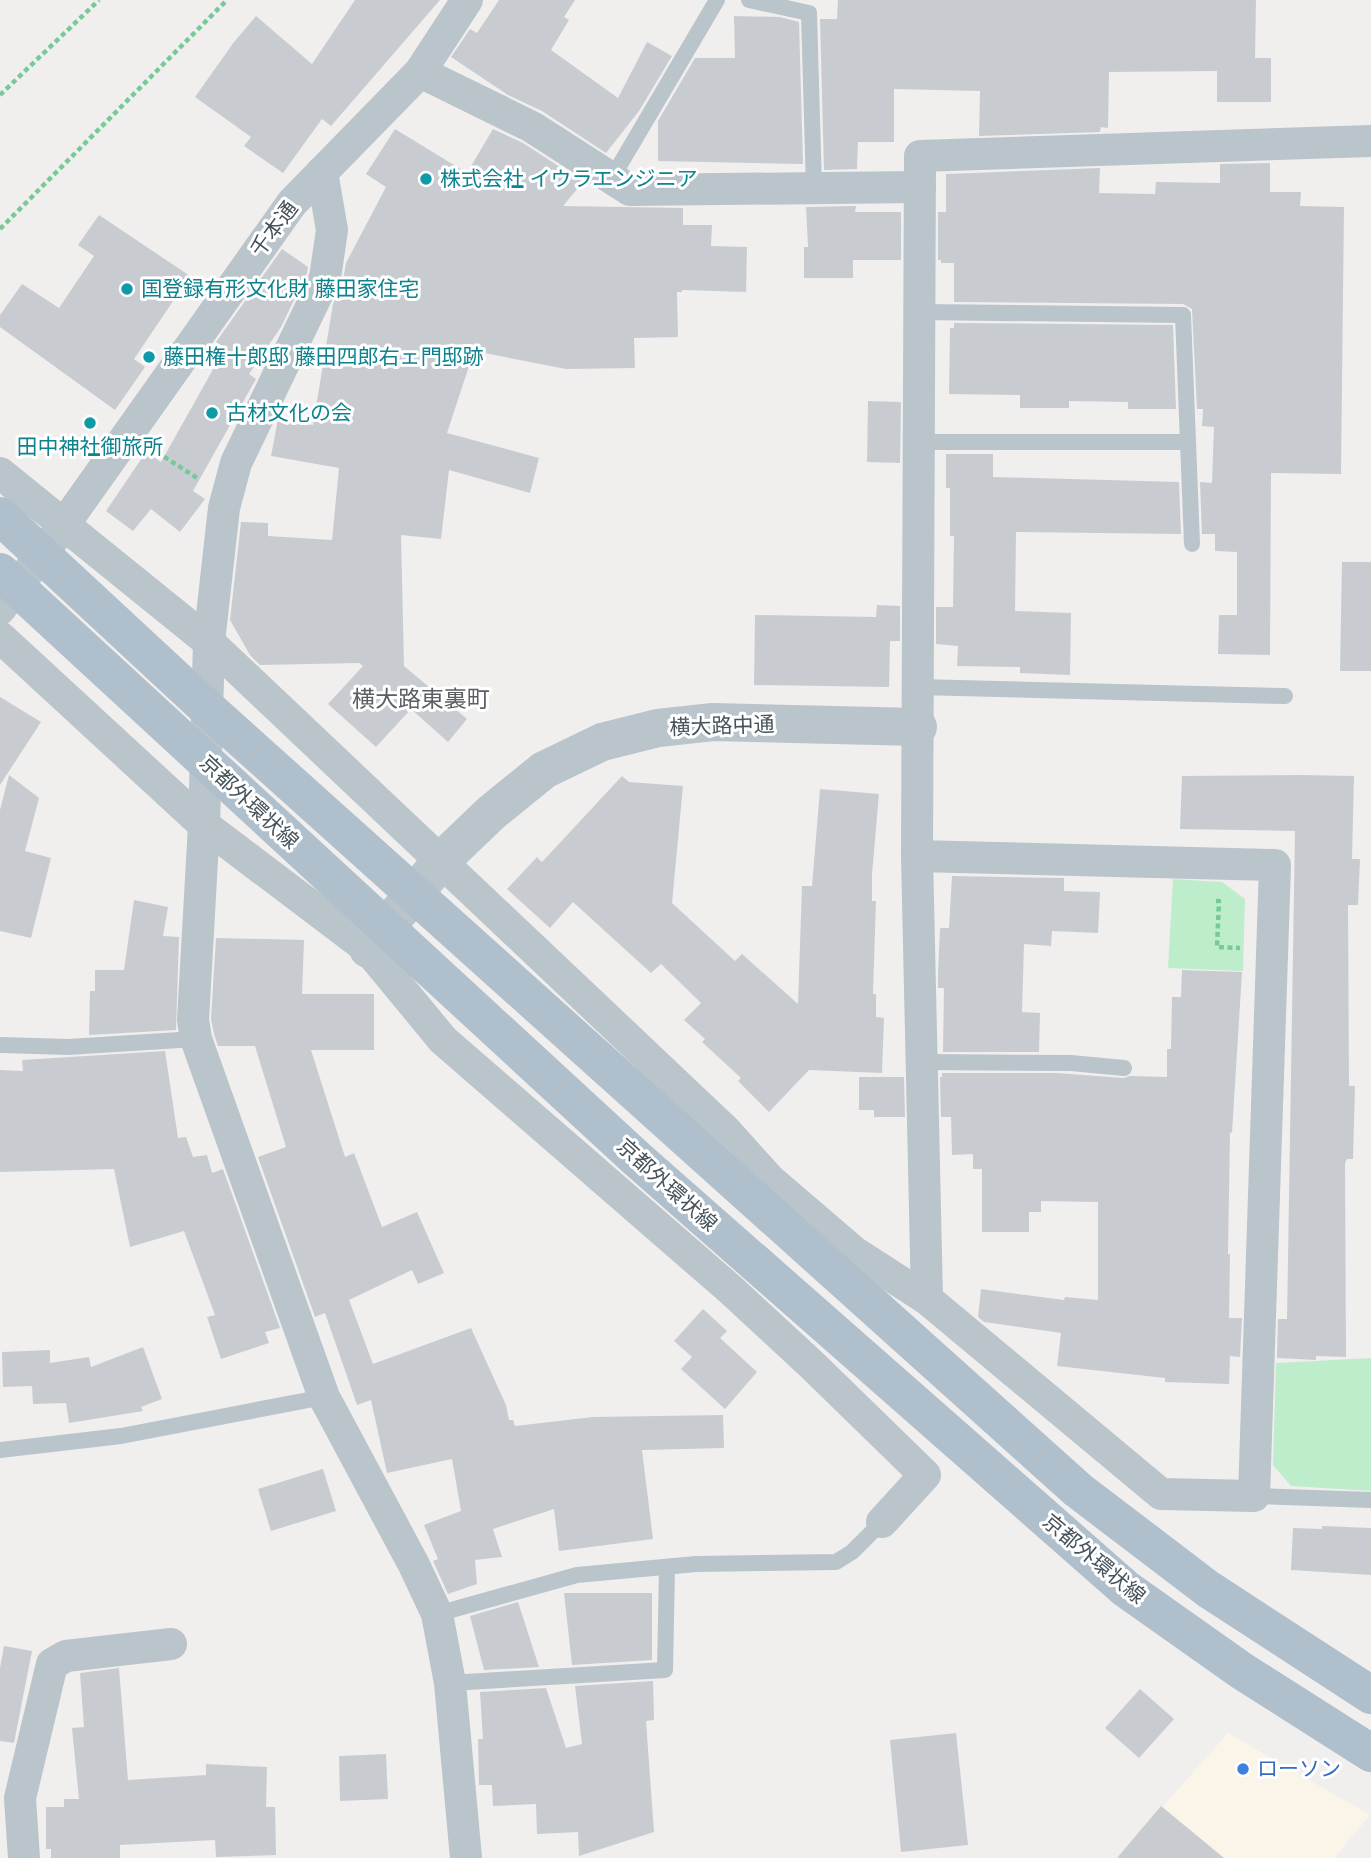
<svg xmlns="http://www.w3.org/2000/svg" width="1371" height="1858" viewBox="0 0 1371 1858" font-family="'Open Sans','Noto Sans JP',sans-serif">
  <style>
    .commercial { fill: #fbf4e8 }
    .green { fill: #beedcc }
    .building { fill: #c8ccd1 }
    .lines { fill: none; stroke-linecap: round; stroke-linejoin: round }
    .path { stroke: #78c99a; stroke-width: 4.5; stroke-dasharray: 5 3.5; stroke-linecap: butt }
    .service { stroke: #bac4cb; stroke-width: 16 }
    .minor { stroke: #bac4cb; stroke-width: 32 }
    .tertiary { stroke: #bac4cb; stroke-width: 38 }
    .primary { stroke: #afc0cc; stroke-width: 38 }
    .culture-dot { fill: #0f9aa8; stroke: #fff; stroke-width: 2.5 }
    .shop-dot { fill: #3f7fe0; stroke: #fff; stroke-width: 2.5 }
    .labels { text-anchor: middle; stroke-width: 6; stroke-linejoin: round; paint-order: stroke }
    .culture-label { font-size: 21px; fill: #0d838f; stroke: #fff; text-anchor: start }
    .street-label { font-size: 21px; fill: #47535b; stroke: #fff }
    .shop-label { font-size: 21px; fill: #366cbe; stroke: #fff; text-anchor: start }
    .neighbourhood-label { font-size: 23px; fill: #5b5f63; stroke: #fff }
  </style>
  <rect width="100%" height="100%" fill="#f1eeee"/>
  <polygon class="commercial" points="1228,1733 1370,1815 1334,1858 1117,1858"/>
  <g class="green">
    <polygon points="1173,879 1222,882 1245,899 1243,971 1168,968"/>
    <polygon points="1371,1358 1371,1491 1291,1486 1273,1465 1276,1363"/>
  </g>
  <g class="building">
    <polygon points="355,0 440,0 331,126 322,119 283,173 244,146 251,137 195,97 234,42 256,16 312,64"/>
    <polygon points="499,0 575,0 564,17 569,20 551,50 618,98 647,42 672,56 639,111 606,153 542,111 508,95 451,57 470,29 477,33"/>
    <polygon points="838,0 1256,0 1255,58 1271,58 1271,102 1217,102 1217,71 1109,72 1108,128 1101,127 1100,132 979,136 980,91 894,89 894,142 858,142 857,169 824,170 820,19 837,19"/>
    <polygon points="734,16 780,17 799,22 803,164 658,161 658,121 695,58 735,58"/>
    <polygon points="395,129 467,173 493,129 523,143 583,182 563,206 683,208 683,225 712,225 711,246 747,247 746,292 682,290 682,292 677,292 678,337 634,338 635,368 566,369 474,351 447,433 539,458 530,493 449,470 441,539 401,535 404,666 467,719 448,742 411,709 376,747 328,704 363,666 359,663 260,665 250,655 230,620 241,522 268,523 268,536 332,540 339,468 271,456 278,419 313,425 333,304 342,286 346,263 386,187 366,174"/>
    <polygon points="1270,163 1270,192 1301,192 1300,206 1344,207 1341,474 1271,473 1270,655 1218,654 1219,615 1237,615 1237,552 1215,551 1215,534 1202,534 1200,482 1212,483 1214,427 1202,426 1203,409 1197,409 1192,309 1183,304 954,302 954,263 941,263 941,260 938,260 938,212 946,212 946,174 1100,168 1099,193 1155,194 1156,182 1220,183 1220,164"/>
    <polygon points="856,206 855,212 901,212 901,260 853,260 853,278 804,278 804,247 808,247 806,207"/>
    <polygon points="99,215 190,276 134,359 145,367 115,410 0,327 0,315 22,284 59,308 94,256 78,245"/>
    <polygon points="282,249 308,267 307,273 281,327 249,374 256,379 193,491 205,499 180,532 151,509 133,531 106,511 146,452 161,462 225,348 216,342"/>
    <polygon points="954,323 1173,325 1176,409 1128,409 1128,402 1069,401 1069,408 1020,408 1020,395 949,394 950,328 954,328"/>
    <polygon points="868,401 901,402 900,463 867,462"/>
    <polygon points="946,454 993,454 993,477 1179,482 1181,534 1016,532 1015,611 1071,613 1070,675 1020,673 1020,667 957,666 958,646 936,644 936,607 953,607 954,536 950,536 950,488 946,488"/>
    <polygon points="1342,562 1371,562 1371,671 1340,671"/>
    <polygon points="877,605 900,606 900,641 890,641 889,687 754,685 755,615 876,617"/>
    <polygon points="0,697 41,722 0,785"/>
    <polygon points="9,775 39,798 25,851 51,858 31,938 0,931 0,810"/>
    <polygon points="1303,775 1354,776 1352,859 1360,859 1358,905 1348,905 1349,1086 1355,1086 1353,1159 1347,1159 1345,1163 1346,1357 1316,1356 1316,1360 1277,1358 1278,1319 1287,1319 1295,831 1180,829 1182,776"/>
    <polygon points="622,776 629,782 683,786 672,903 735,961 742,954 798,1004 802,886 812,886 820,789 879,794 872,874 872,901 876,901 873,994 876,994 876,1017 884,1018 882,1073 809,1070 769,1112 738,1081 741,1078 702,1042 705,1039 684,1020 701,1003 661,964 651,973 573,902 550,928 507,889 537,857 542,862"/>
    <polygon points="952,876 1064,878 1064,891 1100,892 1098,933 1052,931 1051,946 1024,944 1022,1012 1040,1013 1039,1052 943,1052 944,988 938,988 938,974 940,928 949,928"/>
    <polygon points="134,900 168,907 163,936 179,937 176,1030 89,1035 90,991 95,991 95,970 124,970"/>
    <polygon points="216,938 304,940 302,994 374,994 374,1050 311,1050 345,1157 354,1153 382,1227 417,1212 444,1273 418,1284 412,1270 349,1300 373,1364 471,1328 506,1405 509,1420 513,1420 515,1426 593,1417 723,1415 724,1448 642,1450 653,1539 559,1551 554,1509 493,1529 502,1557 475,1560 477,1584 448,1594 433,1561 438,1559 424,1525 461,1511 452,1459 387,1473 371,1400 357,1405 325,1313 315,1317 258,1157 286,1147 255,1046 218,1046 214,1034 211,1019"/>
    <polygon points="1182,970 1242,972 1232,1133 1230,1132 1228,1254 1230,1254 1229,1318 1242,1318 1240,1357 1230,1356 1229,1384 1165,1382 1165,1378 1057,1366 1061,1333 984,1322 978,1317 981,1289 1064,1300 1065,1297 1098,1300 1098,1202 1041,1201 1041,1212 1029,1212 1029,1232 982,1232 982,1169 973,1169 973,1154 952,1155 951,1117 941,1117 940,1077 942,1077 942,1073 1057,1073 1123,1078 1130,1076 1167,1077 1167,1049 1171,1049 1172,997 1181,997"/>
    <polygon points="165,1051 178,1138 186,1137 193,1157 207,1155 212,1173 223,1169 280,1328 265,1332 269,1343 221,1359 207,1317 215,1315 184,1231 130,1247 114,1169 0,1172 0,1070 23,1071 22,1060"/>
    <polygon points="859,1077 904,1077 905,1117 874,1117 874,1110 859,1110"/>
    <polygon points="703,1309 727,1331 720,1338 757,1372 725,1409 681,1369 692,1357 674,1341"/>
    <polygon points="143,1347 162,1399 141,1407 143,1411 69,1423 66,1403 33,1404 32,1386 3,1387 2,1352 50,1350 50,1363 89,1357 91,1367"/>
    <polygon points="323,1469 336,1511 271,1531 258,1489"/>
    <polygon points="1322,1526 1371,1528 1371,1575 1291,1570 1293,1528 1322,1529"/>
    <polygon points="564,1593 652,1593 652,1660 572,1665"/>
    <polygon points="518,1602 539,1667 484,1670 470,1616"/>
    <polygon points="4,1646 32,1651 14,1743 0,1741 0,1668"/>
    <polygon points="119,1668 128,1780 206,1775 206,1764 267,1767 266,1807 275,1807 276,1855 216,1857 215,1840 120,1845 120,1858 51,1858 51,1849 46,1849 46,1807 64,1807 64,1799 79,1799 72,1728 84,1727 80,1673"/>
    <polygon points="653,1681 654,1720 646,1721 654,1832 579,1856 578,1832 537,1834 536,1804 493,1806 492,1785 479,1785 478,1739 483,1739 480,1692 546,1688 566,1748 582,1744 575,1686"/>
    <polygon points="1140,1689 1174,1719 1139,1758 1105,1728"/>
    <polygon points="956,1733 968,1845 901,1852 890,1740"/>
    <polygon points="386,1754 388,1799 340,1801 339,1756"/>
    <polygon points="1161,1806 1224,1858 1117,1858"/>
  </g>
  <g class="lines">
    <g class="path">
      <polyline points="0,95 99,0"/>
      <polyline points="0,229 227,0"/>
      <polyline points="157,452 197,478"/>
      <polyline points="1216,901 1219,901 1217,947 1240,948"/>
    </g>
    <g class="service">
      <polyline points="749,0 809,13 814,188"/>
      <polyline points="612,178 717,0"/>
      <polyline points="919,312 1183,315 1192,544"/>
      <polyline points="919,442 1188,442"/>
      <polyline points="918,687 1285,696"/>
      <polyline points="0,1045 68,1047 196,1039"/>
      <polyline points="922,1062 1071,1063 1124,1068"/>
      <polyline points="0,1450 121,1436 324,1397"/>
      <polyline points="1254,1496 1371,1500"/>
      <polyline points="437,1614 577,1575 696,1564 836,1562 852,1552 882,1522"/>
      <polyline points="450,1683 665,1670 667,1567"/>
    </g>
    <g class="minor">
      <polyline points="420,72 532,127 630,190 920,187"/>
      <polyline points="322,172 332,230 325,278 236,463 224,508 209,642 204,825 193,1020 196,1039 324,1397 414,1565 437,1614 450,1683 466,1858"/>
      <polyline points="0,473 209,642 725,1130 770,1180 854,1252 927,1299 1161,1494 1254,1496 1275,865 917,856 920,156 1371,141"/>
      <polyline points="0,609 63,526 292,203 420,72 467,0"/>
      <polyline points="0,637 204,825 368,949 443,1040 731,1290 811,1364 925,1475 882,1522"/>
      <polyline points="917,856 927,1299"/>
      <polyline points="24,1858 20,1798 52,1664 66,1656 171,1644"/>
    </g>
    <polyline class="tertiary" points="368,949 442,860 491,813 544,770 602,742 658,728 713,722 918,727"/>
    <g class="primary">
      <polyline points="0,516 208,709 1078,1490 1208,1589 1371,1695"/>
      <polyline points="0,572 637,1159 1126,1589 1242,1671 1371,1753"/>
    </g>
  </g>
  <g class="culture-dot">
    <circle cx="426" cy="179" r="7"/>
    <circle cx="127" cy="289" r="7"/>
    <circle cx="149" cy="357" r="7"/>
    <circle cx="212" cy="413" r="7"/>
    <circle cx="90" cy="423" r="7"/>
  </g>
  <circle class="shop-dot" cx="1243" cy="1769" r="7"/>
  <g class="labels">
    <g class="culture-label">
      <text x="440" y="186">株式会社 イウラエンジニア</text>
      <text x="141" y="296">国登録有形文化財 藤田家住宅</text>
      <text x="163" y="364">藤田権十郎邸 藤田四郎右ェ門邸跡</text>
      <text x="226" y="420">古材文化の会</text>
      <text x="90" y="454" text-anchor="middle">田中神社御旅所</text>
    </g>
    <g class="street-label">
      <text transform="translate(274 229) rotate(-53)" y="7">千本通</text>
      <text transform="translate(722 726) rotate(-2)" y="7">横大路中通</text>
      <text transform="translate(249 802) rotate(43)" y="7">京都外環状線</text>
      <text transform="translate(667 1185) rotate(42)" y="7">京都外環状線</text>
      <text transform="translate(1094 1559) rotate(40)" y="7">京都外環状線</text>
    </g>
    <g class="shop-label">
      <text x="1257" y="1776">ローソン</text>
    </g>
    <g class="neighbourhood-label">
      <text x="421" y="707">横大路東裏町</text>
    </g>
  </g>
</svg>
